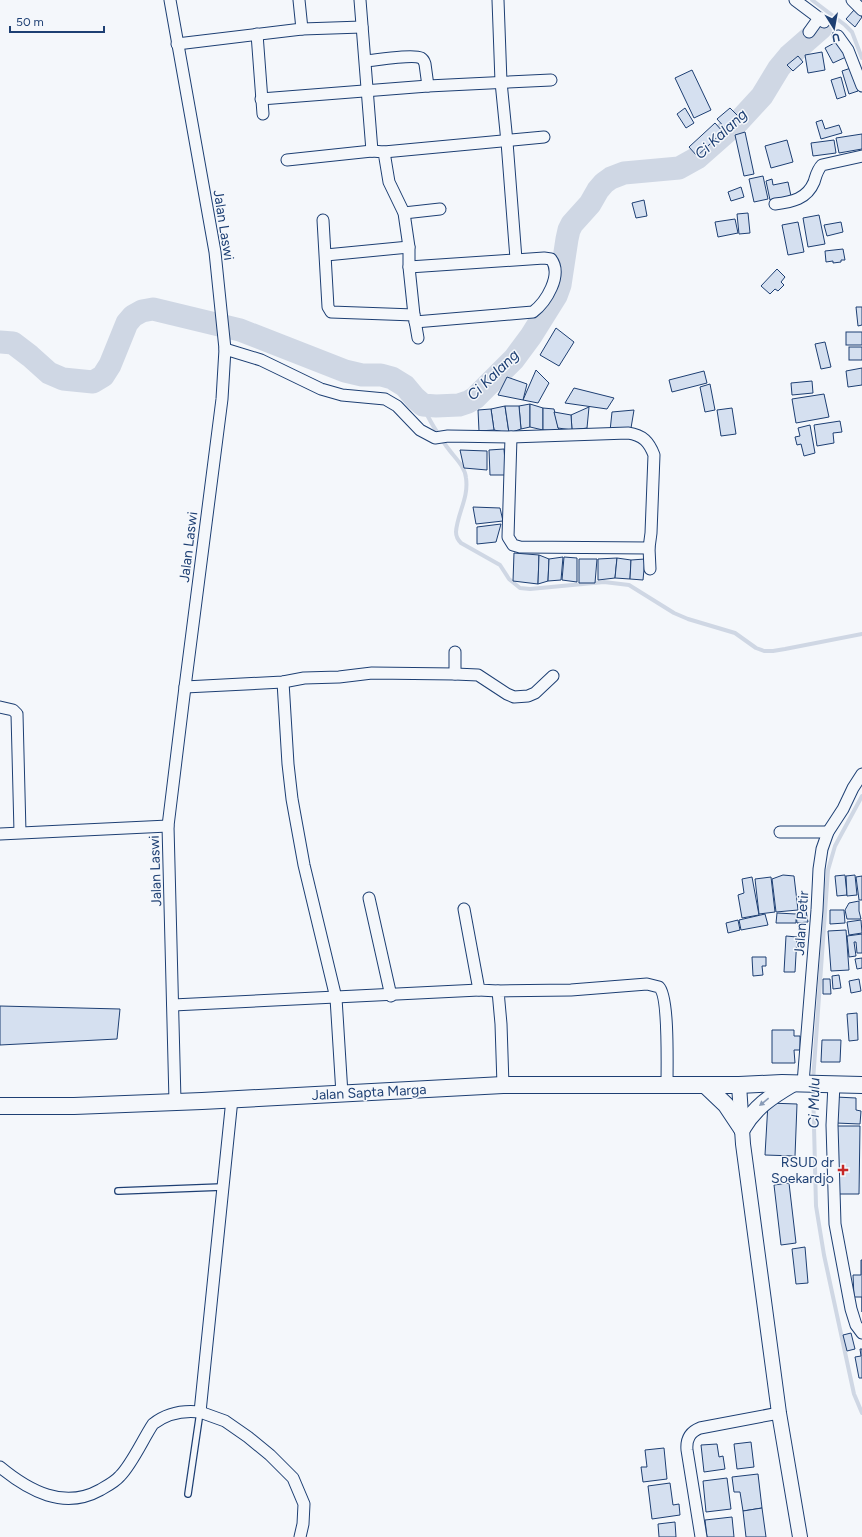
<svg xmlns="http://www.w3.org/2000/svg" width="862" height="1537" viewBox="0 0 862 1537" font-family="Figtree,sans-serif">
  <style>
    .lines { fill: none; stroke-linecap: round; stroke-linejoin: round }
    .stream { stroke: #cfd7e4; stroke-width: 4 }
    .river { stroke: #cfd7e4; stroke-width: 23 }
    .building { fill: #d5e0f0; stroke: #1d3f73 }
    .service-casing { stroke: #1d3f73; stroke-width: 8 }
    .minor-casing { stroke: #1d3f73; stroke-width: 13 }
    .tertiary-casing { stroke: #1d3f73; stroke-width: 16 }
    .secondary-casing { stroke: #1d3f73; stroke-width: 18 }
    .service { stroke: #f4f7fb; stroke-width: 5.5 }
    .minor { stroke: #f4f7fb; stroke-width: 11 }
    .tertiary { stroke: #f4f7fb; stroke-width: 14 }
    .secondary { stroke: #f4f7fb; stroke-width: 16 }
    .oneway { fill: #889bb7 }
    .poi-dot { fill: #c62828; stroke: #f4f7fb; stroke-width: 1.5 }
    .labels { text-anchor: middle; stroke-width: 3; stroke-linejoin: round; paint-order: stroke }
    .street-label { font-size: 14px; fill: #1d3f73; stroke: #f4f7fb }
    .poi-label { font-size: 14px; fill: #1d3f73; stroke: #f4f7fb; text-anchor: end }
    .water-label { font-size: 15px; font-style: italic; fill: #1d3f73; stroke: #f4f7fb }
  </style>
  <rect width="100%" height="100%" fill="#f4f7fb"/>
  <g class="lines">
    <g class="stream">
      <polyline points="812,0 845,25 852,32 862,58"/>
      <path d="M423,405C428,420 438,434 447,447C454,457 465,466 466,478C469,498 457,514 456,532C456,537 458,540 461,543L500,565L509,579L520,588L530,589L604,582L629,585L674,613L688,619L735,633L756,648L764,651H773L785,649L862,634"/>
      <polyline points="813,1081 828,870 835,846 862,796"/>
      <polyline points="813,1087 816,1206 824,1255 854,1394 862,1413"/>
    </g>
    <polyline class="river" points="0,342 13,343 30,356 49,373 63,379 93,382 103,376 110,365 127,323 133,316 142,311 153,309 240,330 345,371 362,375 381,375 392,378 405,386 415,398 423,405 436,406 459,405 468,402 475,398 514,359 531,336 556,296 560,285 567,239 569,230 572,224 590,204 598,190 604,183 611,178 624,173 679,168 697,158 739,121 762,96 779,68 789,56 821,28"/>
  </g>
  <g class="building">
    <polygon points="854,10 862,17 855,27 846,19"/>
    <polygon points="838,41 846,57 833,63 825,48"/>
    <polygon points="822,52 825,70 808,73 805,55"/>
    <polygon points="798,56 803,62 793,71 787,65"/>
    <polygon points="851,68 858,91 849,94 842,71"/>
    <polygon points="692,70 711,110 694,118 675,78"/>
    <polygon points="841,77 846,96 837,99 831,80"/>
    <polygon points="685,108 694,123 686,128 677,114"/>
    <polygon points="730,108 739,117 726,129 717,119"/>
    <polygon points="822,120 825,129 839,125 842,133 821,139 816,122"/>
    <polygon points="715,123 723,132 697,156 689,147"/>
    <polygon points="745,132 754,174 744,176 735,135"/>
    <polygon points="862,134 862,149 839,153 836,138"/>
    <polygon points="787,140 793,162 771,168 765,146"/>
    <polygon points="834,140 836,153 813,156 811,143"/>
    <polygon points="763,176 768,199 754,202 749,179"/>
    <polygon points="772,179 773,185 788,182 791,196 770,200 766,181"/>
    <polygon points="741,187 744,197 731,201 728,192"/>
    <polygon points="644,200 647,216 636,218 632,203"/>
    <polygon points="748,213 750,233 739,234 737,214"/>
    <polygon points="819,215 825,244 808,247 803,218"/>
    <polygon points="735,219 738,233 718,237 715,222"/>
    <polygon points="798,222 804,252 788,255 782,225"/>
    <polygon points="841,222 843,232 827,236 824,225"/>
    <polygon points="843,249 845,260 841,260 841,262 833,263 833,261 826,262 825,251"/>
    <polygon points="777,269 785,277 781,282 784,285 778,291 775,289 770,294 761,286"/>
    <polygon points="856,307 862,307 862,325 858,326"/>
    <polygon points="556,328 574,342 559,366 540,355"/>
    <rect x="846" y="332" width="16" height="13"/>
    <polygon points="825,342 831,367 821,369 815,344"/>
    <rect x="849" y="347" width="13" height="13"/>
    <polygon points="862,368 862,385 848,387 846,371"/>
    <polygon points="536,370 549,383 538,403 523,400"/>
    <polygon points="704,371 707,383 672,392 669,380"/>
    <polygon points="507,377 527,384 523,400 498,395"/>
    <polygon points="812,381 813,393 792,395 791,383"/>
    <polygon points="710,384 715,410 705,412 700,387"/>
    <polygon points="574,388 614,398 607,409 565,403"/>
    <polygon points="824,394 829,417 796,423 792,399"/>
    <polygon points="530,404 530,427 521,429 519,406"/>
    <polygon points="530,404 543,408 543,430 530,427"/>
    <polygon points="505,406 509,433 494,430 491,409"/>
    <polygon points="505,406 519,406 521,429 509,433"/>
    <polygon points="589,407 587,428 572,430 571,415"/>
    <polygon points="543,408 554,409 559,431 543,430"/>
    <polygon points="732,408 736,434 721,436 717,410"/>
    <polygon points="491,409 494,430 479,431 478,410"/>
    <polygon points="634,410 631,428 610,431 612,412"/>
    <polygon points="554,412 571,415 572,430 558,428"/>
    <polygon points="840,421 842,432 833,433 834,443 817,446 814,425"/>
    <polygon points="810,425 815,453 804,456 801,444 797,445 795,437 800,436 798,428"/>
    <polygon points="504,449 506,475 490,475 489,450"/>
    <polygon points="460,450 487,451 487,470 464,468"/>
    <polygon points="473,507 500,508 503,521 476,524"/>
    <polygon points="501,524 496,542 477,544 477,527"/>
    <polygon points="514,553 539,555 538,584 513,581"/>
    <polygon points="539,555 549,559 548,581 538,584"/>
    <polygon points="563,557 561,580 548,581 549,559"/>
    <polygon points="564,557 577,558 577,582 562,580"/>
    <polygon points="617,558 615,578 598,580 598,559"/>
    <polygon points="617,558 631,560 630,579 615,578"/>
    <polygon points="579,559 597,559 595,583 579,583"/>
    <polygon points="645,559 643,580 630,579 631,560"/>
    <polygon points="783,875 794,876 798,910 776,912 772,879"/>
    <polygon points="845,875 847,895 837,896 835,876"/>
    <polygon points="855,875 857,895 847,896 846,876"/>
    <polygon points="862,876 862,900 859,900 856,877"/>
    <polygon points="752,877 759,915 742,918 738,895 744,893 742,879"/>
    <polygon points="771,877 775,912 759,914 755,879"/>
    <polygon points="859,901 859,911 861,919 847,919 845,910 849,903"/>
    <polygon points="830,910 844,910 845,923 830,924"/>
    <polygon points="806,911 808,922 797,923 796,913"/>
    <polygon points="777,913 796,914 796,923 776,923"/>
    <polygon points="765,914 768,925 741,930 739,920"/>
    <polygon points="738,920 740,930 728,933 726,923"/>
    <polygon points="861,920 862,933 849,935 847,922"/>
    <polygon points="846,930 849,970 831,971 828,931"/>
    <polygon points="862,934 862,953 857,953 856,942 854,942 856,956 849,957 847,936"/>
    <polygon points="786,936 797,937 795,972 784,972"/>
    <polygon points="752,957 766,957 766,966 762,966 763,975 753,976"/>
    <polygon points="862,958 862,968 857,969 855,959"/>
    <polygon points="839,975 841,988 833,989 832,976"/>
    <polygon points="823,979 830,979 831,994 823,994"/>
    <polygon points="859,979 861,991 851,993 849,981"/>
    <polygon points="0,1006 120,1009 117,1039 0,1045"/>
    <polygon points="857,1013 858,1040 849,1041 847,1014"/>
    <polygon points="772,1030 794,1030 794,1036 800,1036 800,1050 794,1050 795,1063 772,1063"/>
    <polygon points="822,1040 841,1040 840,1062 821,1062"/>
    <polygon points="836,1097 856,1098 856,1110 861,1111 860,1124 836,1123"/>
    <polygon points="768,1103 797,1104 795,1156 765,1155"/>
    <polygon points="836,1126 860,1126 859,1194 835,1194"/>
    <polygon points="789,1183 796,1243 781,1245 774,1185"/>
    <polygon points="805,1247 808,1283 796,1284 792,1249"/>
    <polygon points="861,1260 862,1260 862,1312 862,1297 854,1297 853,1275 861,1275"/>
    <polygon points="851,1333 855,1349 847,1351 843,1335"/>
    <polygon points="860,1349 862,1349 862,1378 859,1378 855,1357 861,1356"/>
    <polygon points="751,1442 754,1467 737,1469 734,1444"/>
    <polygon points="717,1444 719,1457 723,1456 725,1469 704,1472 701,1445"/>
    <polygon points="664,1448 667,1479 643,1482 641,1467 647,1467 645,1450"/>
    <polygon points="758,1474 762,1508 743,1511 740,1492 734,1492 732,1477"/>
    <polygon points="727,1478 731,1509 706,1512 703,1481"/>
    <polygon points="670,1483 673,1505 679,1504 680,1515 652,1519 648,1486"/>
    <polygon points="762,1508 766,1537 746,1537 743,1511"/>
    <polygon points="732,1517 734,1537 707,1537 705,1520"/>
    <polygon points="675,1522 676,1537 659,1537 658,1524"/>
  </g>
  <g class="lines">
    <defs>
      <g id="service">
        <polyline points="118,1191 222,1187"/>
        <polyline points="188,1494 200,1412"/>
      </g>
      <g id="minor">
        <polyline points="170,0 215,252 225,349 222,399 185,687 168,826 175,1101"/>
        <polyline points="299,0 302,29"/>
        <polyline points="360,0 372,151"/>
        <polyline points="498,0 501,82 507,142 516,259"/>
        <polyline points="795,0 819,18"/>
        <polyline points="852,0 862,10"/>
        <polyline points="809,32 819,18 824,22"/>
        <polyline points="257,34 263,114"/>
        <polyline points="838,36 848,50 862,86"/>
        <polyline points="177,44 302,29 362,27"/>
        <path d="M366,61C377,60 413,54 421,58C424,60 424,61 425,64L428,86"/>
        <polyline points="261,99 428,86 551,80"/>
        <polyline points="384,152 544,137"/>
        <polyline points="287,160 372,151 384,152 389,182 404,213 409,247 409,267 414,315 418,338"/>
        <path d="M775,204C792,202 807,199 814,182C816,176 817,170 822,165L862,156"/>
        <polyline points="404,213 440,209"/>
        <polyline points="323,220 328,307 331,312 414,315"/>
        <polyline points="326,255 409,247"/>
        <path d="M409,267L544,258L551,259C563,275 546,302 533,312L415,322"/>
        <path d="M225,349L261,360L321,389L342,395L385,399L397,406L420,430L435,438L448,436L511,437L628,433C643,435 649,442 654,455L651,533L649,548L650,569"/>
        <polyline points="511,437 508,537 513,545 520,547 649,548"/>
        <polyline points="455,674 455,652"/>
        <polyline points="283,682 288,764 292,799 304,865 336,998 342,1094"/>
        <polyline points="185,687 283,682 304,678 339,677 372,673 455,674 478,675 507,694 514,697 528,696 535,693 553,676"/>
        <polyline points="0,707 13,710 17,714 20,832"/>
        <polyline points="780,832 828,832"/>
        <polyline points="0,834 168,826"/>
        <polyline points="369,898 391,996"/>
        <polyline points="464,909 479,990 498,991"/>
        <polyline points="173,1005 479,990"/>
        <polyline points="803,1083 817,910 819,869 822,849 828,832 843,809 853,788 862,774"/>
        <polyline points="834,1084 832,1125 835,1224 851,1309 856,1325 862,1333"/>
        <path d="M503,1085L501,1024L498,991L571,990L647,984L659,987C669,996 667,1068 667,1085"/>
        <polyline points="232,1099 200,1412 225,1421 248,1437 270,1455 293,1478 304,1504 303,1524 300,1537"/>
        <path d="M0,1467C29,1491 64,1510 100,1490C107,1486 115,1482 120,1476C132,1464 143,1439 153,1424C167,1413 182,1410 200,1412"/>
        <path d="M701,1537L687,1450C686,1439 690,1432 700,1428L779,1413"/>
      </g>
      <polyline id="tertiary" points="739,1085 743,1144 779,1413 800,1537"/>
      <g id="secondary">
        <polyline points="705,1085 726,1105 742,1129"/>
        <polyline points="0,1106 74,1106 202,1101 503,1085 739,1085 782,1083 862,1085"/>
        <path d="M742,1129C755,1107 770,1097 792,1084"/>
      </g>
    </defs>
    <use href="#service" class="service-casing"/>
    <use href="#minor" class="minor-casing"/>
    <use href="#tertiary" class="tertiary-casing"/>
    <use href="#secondary" class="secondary-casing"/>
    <use href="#service" class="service"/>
    <use href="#minor" class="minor"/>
    <use href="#tertiary" class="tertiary"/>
    <use href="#secondary" class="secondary"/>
  </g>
  <defs><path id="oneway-solid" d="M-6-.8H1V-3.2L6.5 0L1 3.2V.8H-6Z"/></defs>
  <use class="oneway" href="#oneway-solid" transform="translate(764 1102) rotate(141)"/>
  <path class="poi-dot" d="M841 1164h4v4h4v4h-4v4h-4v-4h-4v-4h4z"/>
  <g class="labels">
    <g class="street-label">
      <text transform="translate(224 225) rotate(81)" y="5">Jalan Laswi</text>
      <text transform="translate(188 547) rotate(-83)" y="5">Jalan Laswi</text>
      <text transform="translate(155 871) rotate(-92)" y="5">Jalan Laswi</text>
      <text transform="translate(801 923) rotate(-86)" y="5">Jalan Petir</text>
      <text transform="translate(369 1092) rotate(-3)" y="5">Jalan Sapta Marga</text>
    </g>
    <g class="poi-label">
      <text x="834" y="1167">RSUD dr<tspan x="834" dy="16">Soekardjo</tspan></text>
    </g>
    <g class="water-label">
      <text transform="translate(721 134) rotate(-43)" y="5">Ci Kalang</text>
      <text transform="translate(493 375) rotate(-44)" y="5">Ci Kalang</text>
      <text transform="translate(814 1103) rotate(-89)" y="5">Ci Mulu</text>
    </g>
  </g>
  <g transform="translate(834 28) rotate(169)" stroke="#f4f7fb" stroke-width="3" paint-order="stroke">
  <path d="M0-3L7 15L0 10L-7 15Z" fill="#1d3f73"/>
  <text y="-6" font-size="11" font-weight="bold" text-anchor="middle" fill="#1d3f73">U</text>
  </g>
  <path d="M10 26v6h94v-6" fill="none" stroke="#1d3f73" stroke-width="2"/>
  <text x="16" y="26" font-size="12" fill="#1d3f73" stroke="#f4f7fb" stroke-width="3" paint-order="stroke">50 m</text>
</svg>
